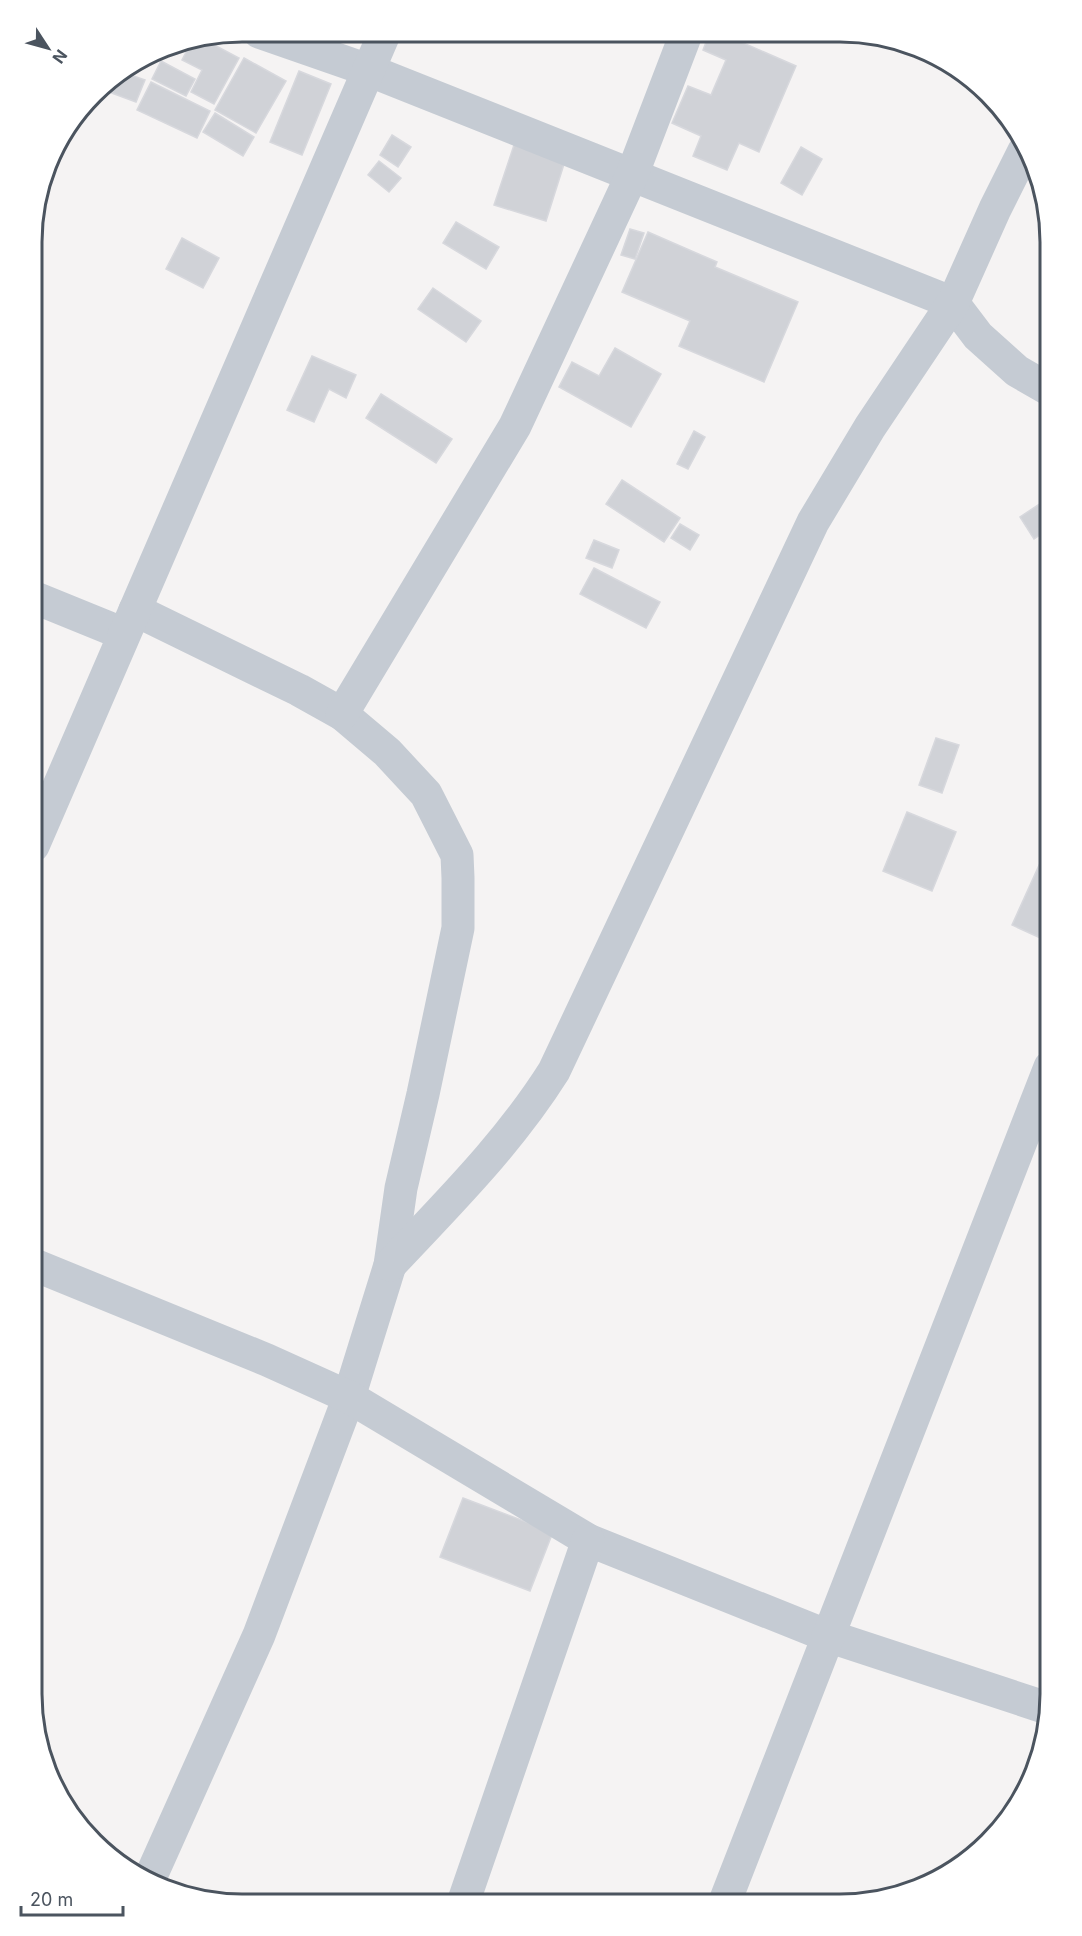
<svg xmlns="http://www.w3.org/2000/svg" width="1082" height="1936" viewBox="0 0 1082 1936" font-family="Inter,sans-serif">
  <style>
    .building { fill: #d0d2d7; stroke: #d7d8dd; stroke-width: 1.5 }
    .lines { fill: none; stroke-linecap: round; stroke-linejoin: round }
    .minor { stroke: #c5cbd3; stroke-width: 33 }
    .rim { fill: none; stroke: #4b545f; stroke-width: 3 }
  </style>
  <rect width="100%" height="100%" fill="#f5f3f3"/>
  <g class="building">
    <polygon points="709,34 723,34 796,66 759,152 739,143 727,170 693,156 701,136 672,123 688,86 711,95 726,60 703,50"/>
    <polygon points="203,39 239,58 214,104 191,92 202,70 182,60 192,41"/>
    <polygon points="244,58 286,81 256,133 215,110"/>
    <polygon points="161,61 195,79 186,96 152,79"/>
    <polygon points="299,71 331,84 302,155 270,142"/>
    <polygon points="122,72 145,80 136,102 109,92 115,76"/>
    <polygon points="151,82 210,111 197,138 137,110"/>
    <polygon points="215,113 254,137 243,156 203,132"/>
    <polygon points="392,135 411,147 398,167 380,155"/>
    <polygon points="514,145 565,161 546,221 494,205"/>
    <polygon points="801,147 822,159 802,195 781,183"/>
    <polygon points="379,161 401,178 389,192 368,175"/>
    <polygon points="456,222 499,247 486,269 443,243"/>
    <polygon points="630,229 644,233 635,259 621,255"/>
    <polygon points="648,232 717,262 715,267 798,302 764,382 679,346 690,321 622,292"/>
    <polygon points="182,238 219,258 203,288 166,269"/>
    <polygon points="433,288 481,321 466,342 418,309"/>
    <polygon points="615,348 661,374 631,427 559,387 572,362 599,376"/>
    <polygon points="312,356 356,375 346,398 329,389 314,422 287,410"/>
    <polygon points="381,394 452,439 436,463 366,418"/>
    <polygon points="694,431 705,437 688,469 677,464"/>
    <polygon points="622,480 680,518 664,542 606,504"/>
    <polygon points="1041,503 1050,516 1050,528 1034,539 1020,517"/>
    <polygon points="680,524 699,535 690,550 671,538"/>
    <polygon points="594,540 619,550 612,568 586,558"/>
    <polygon points="594,568 660,602 646,628 580,594"/>
    <polygon points="1050,653 1050,674 1042,669"/>
    <polygon points="936,738 959,745 942,793 919,785"/>
    <polygon points="907,812 956,832 932,891 883,871"/>
    <polygon points="1050,841 1050,939 1049,942 1012,925"/>
    <polygon points="463,1498 553,1532 530,1591 440,1557"/>
  </g>
  <g class="lines">
    <g class="minor">
      <polyline points="259,32 368,70 953,303 978,336 1017,371 1050,390"/>
      <polyline points="33,597 124,634"/>
      <polyline points="135,610 299,690 342,714 387,752 426,794 457,855 458,878 458,928 423,1094 401,1188 390,1265 349,1397 259,1635 151,1876"/>
      <polyline points="342,714 515,426 632,175 686,34"/>
      <polyline points="33,846 385,32"/>
      <polyline points="32,1264 267,1360 349,1397 588,1540 828,1636 1050,1709"/>
      <path d="M390,1265C448,1203 508,1144 554,1071L813,522L870,427L953,303L995,209L1024,151"/>
      <polyline points="463,1903 588,1540"/>
      <polyline points="724,1904 1050,1067"/>
    </g>
  </g>
  <path d="M0 0H1082V1936H0ZM242 42H840A200 200 0 0 1 1040 242V1694A200 200 0 0 1 840 1894H242A200 200 0 0 1 42 1694V242A200 200 0 0 1 242 42Z" fill="#fff" fill-rule="evenodd"/>
  <path class="rim" d="M242 42H840A200 200 0 0 1 1040 242V1694A200 200 0 0 1 840 1894H242A200 200 0 0 1 42 1694V242A200 200 0 0 1 242 42Z"/>
  <g transform="translate(48 48) rotate(126)" stroke="#ffffff" stroke-width="4.5" paint-order="stroke">
  <path d="M0-4.5L10 22L0 15L-10 22Z" fill="#4b545f"/>
  <text y="-9" font-size="16" font-weight="bold" text-anchor="middle" fill="#4b545f">N</text>
  </g>
  <path d="M21 1906v9h102v-9" fill="none" stroke="#4b545f" stroke-width="3"/>
  <text x="30" y="1906" font-size="18" fill="#4b545f" stroke="#ffffff" stroke-width="4.5" paint-order="stroke">20 m</text>
</svg>
